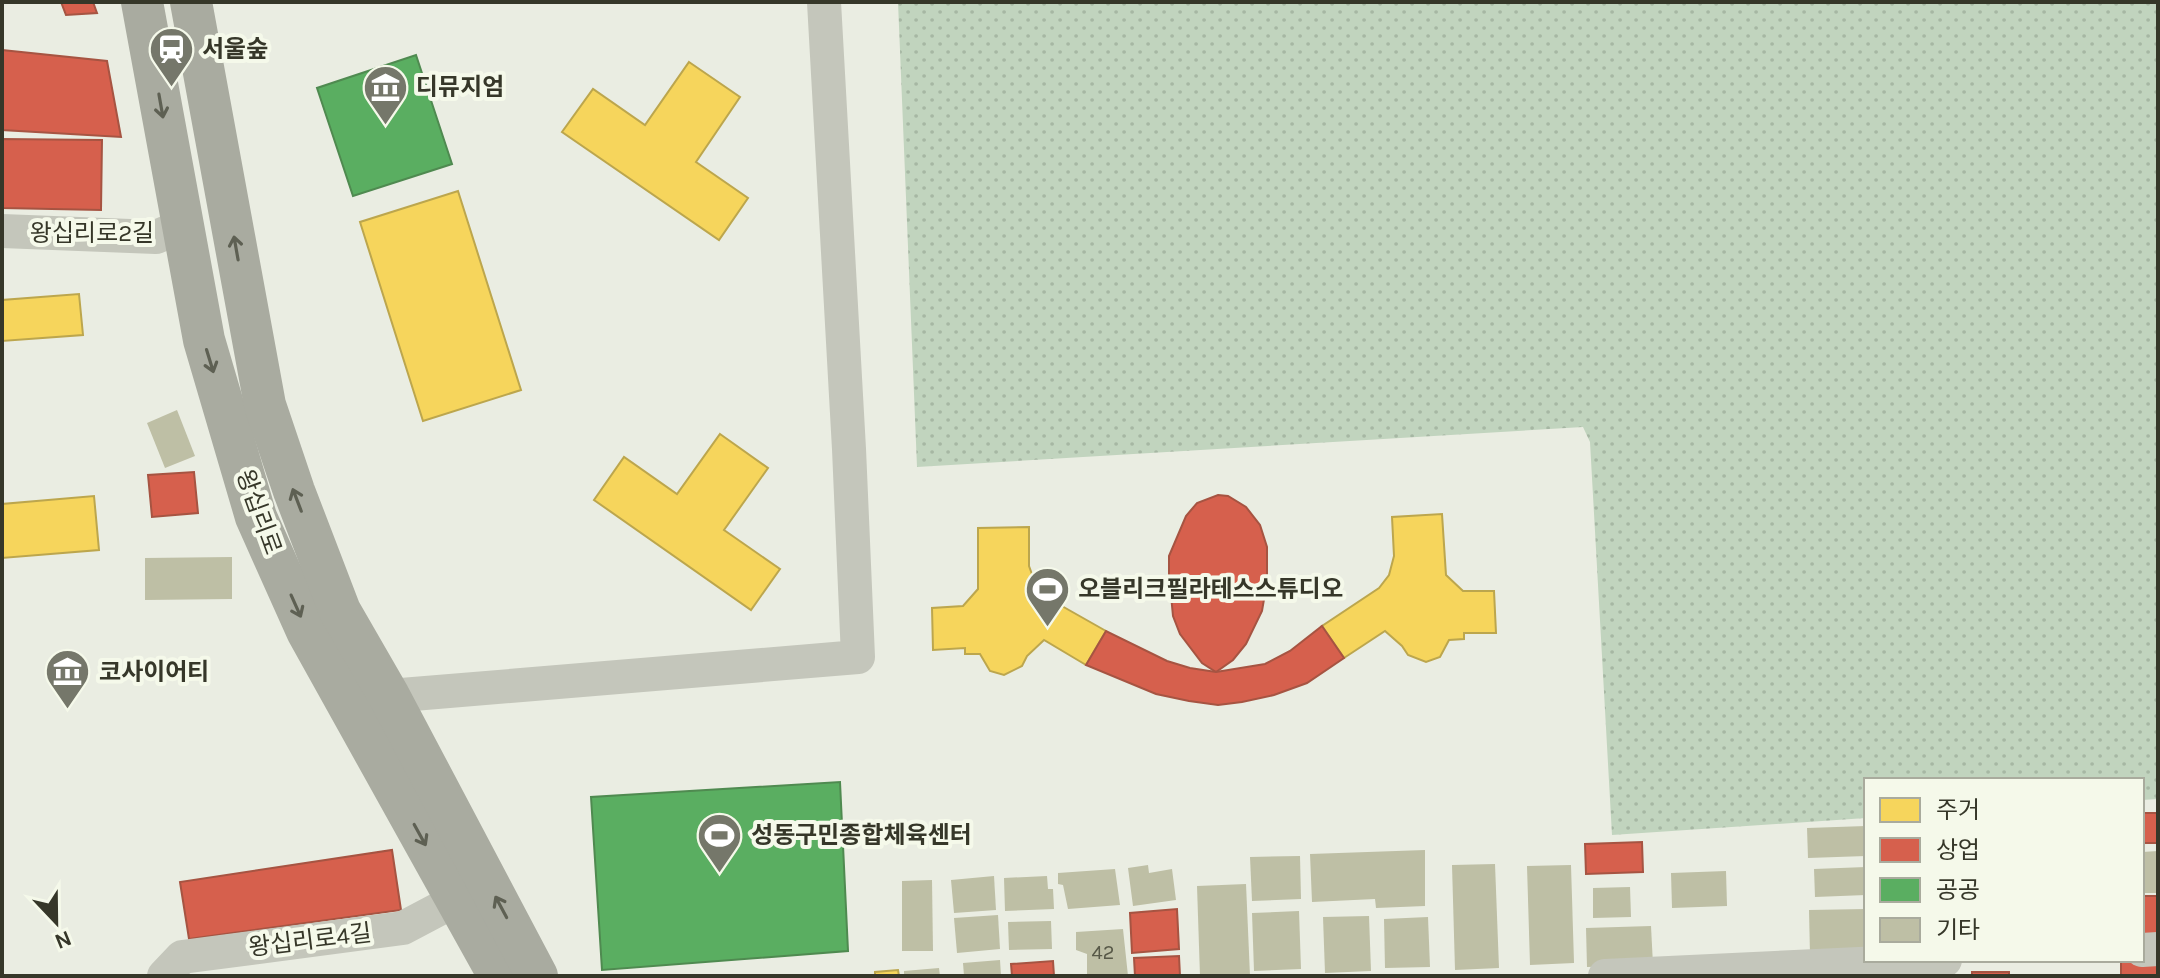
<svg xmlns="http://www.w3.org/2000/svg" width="2160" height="978" viewBox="0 0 2160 978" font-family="Karla,'Noto Sans KR',sans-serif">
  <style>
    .park { fill: url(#park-dots) }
    .homes { fill: #f6d55c; stroke: #bca64d; stroke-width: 2 }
    .shops { fill: #d6604d; stroke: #a65442; stroke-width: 2 }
    .public { fill: #5aae61; stroke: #4f8a50; stroke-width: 2 }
    .building { fill: #bebfa5 }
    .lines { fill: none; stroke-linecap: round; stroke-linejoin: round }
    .minor { stroke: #c4c6bb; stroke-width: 34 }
    .major { stroke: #a9aba0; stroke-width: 42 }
    .oneway { stroke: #5e6053 }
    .labels { text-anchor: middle; stroke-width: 8; stroke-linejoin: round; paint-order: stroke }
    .number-label { font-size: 20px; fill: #585948 }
    .poi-label { font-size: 24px; font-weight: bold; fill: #363729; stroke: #f5f9ea; text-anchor: start }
    .street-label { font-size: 24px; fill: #363729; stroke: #f5f9ea }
  </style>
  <defs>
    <pattern id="park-dots" width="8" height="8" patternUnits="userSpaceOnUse" patternTransform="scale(2)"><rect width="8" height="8" fill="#c1d4be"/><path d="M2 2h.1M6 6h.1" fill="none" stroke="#a6b7a3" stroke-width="1.8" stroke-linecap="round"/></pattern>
  </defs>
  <rect width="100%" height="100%" fill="#eaede2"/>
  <polygon class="park" points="898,2 2158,2 2158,799 2142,800 2142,780 1866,780 1866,818 1612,835 1590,442 1583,427 917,467"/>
  <g class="homes">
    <polygon points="689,62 740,97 696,162 748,198 719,240 562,132 593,89 645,125"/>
    <polygon points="458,191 521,390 423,421 360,222"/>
    <polygon points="79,294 83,335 2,341 2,300"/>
    <polygon points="720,434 768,468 724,530 780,569 751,610 594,500 624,457 677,494"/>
    <polygon points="94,496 99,550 2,558 2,504"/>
    <polygon points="1442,514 1446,575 1463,591 1494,591 1496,633 1464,633 1464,639 1449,640 1440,657 1426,662 1408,655 1402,646 1385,631 1344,658 1322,626 1379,588 1389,575 1394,556 1392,517"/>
    <polygon points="1029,527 1029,566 1036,585 1046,597 1106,631 1086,665 1044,640 1027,656 1022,666 1004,675 990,671 980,654 965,654 965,648 933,650 932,608 963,606 978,589 978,528"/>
    <polygon points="898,970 899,976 875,976 875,972"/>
  </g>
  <g class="shops">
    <polygon points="61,2 93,2 97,13 66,15"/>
    <polygon points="2,50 107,61 121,137 2,130"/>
    <polygon points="2,139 102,140 101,210 2,208"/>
    <polygon points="194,472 198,513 152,517 148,475"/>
    <polygon points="1218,495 1228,496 1246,507 1260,525 1267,547 1267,582 1262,611 1246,644 1233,660 1216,672 1202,663 1180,634 1173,616 1169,574 1169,556 1186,516 1197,503"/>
    <polygon points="1322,626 1344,658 1307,683 1274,695 1242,702 1218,705 1189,701 1156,694 1086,665 1106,631 1167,661 1190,668 1216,672 1265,664 1290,651"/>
    <rect x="2142" y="813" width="16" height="30"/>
    <polygon points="1642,842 1643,872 1586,874 1585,844"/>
    <polygon points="392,850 401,910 189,939 180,882"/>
    <rect x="2142" y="896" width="16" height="39"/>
    <polygon points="1177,909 1179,949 1132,953 1130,913"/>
    <polygon points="1179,956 1180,976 1135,976 1134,958"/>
    <polygon points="2158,957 2158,976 2121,976 2121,960"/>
    <polygon points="1053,961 1054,976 1012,976 1011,964"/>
    <rect x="1972" y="972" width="37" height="4"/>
  </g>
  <g class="public">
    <polygon points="416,55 452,164 353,196 317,88"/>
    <polygon points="840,782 848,951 602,970 591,797"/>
  </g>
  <g class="building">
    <polygon points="177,410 195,456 165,468 147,423"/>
    <polygon points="232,557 232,599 145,600 145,558"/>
    <polygon points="1866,826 1866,856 1808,858 1807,828"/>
    <polygon points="1425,850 1425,906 1376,908 1375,899 1312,902 1310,854"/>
    <polygon points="2158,851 2158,893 2142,893 2142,852"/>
    <polygon points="1300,856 1301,899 1252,901 1250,857"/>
    <polygon points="1495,864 1499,968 1455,970 1452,865"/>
    <polygon points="1148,865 1149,873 1172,869 1176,900 1133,906 1128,868"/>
    <polygon points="1571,865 1574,963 1530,965 1527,866"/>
    <polygon points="1866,867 1866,895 1815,897 1814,869"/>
    <polygon points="1115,869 1120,905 1068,909 1063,885 1058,884 1058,873"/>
    <polygon points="1726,871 1727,906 1672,908 1671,873"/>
    <polygon points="994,876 996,910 954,913 951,880"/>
    <polygon points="1047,876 1048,889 1053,889 1054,909 1005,911 1004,878"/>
    <polygon points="932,880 933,951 902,951 902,881"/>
    <polygon points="1246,884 1250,976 1200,976 1197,886"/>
    <polygon points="1630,887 1631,917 1593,918 1593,888"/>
    <polygon points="1866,909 1866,953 1810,955 1809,910"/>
    <polygon points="1299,911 1301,969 1254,971 1252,913"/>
    <polygon points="998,915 1000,949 957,953 954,918"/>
    <polygon points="1369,916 1371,971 1325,973 1323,917"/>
    <polygon points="1428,917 1430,967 1385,968 1384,919"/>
    <polygon points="1051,921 1052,949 1009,950 1008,922"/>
    <polygon points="1651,926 1653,965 1587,967 1586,928"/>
    <polygon points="1123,929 1128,976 1087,976 1087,954 1076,950 1076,932"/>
    <polygon points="1000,960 1001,976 964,976 963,963"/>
    <polygon points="939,968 940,976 904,976 904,971"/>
  </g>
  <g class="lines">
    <g class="minor">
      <polyline points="2,231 156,237 182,226"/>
      <polyline points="367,707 389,696 858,657 849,449 824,2"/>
      <polyline points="2142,950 2158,949"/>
      <polyline points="164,976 182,957 403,928 456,900"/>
      <polyline points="1605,976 1945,960"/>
    </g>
    <g class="major">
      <polyline points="142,2 204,340 256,517 307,631 499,976"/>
      <polyline points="191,2 265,405 294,491 340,611 389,696 537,976"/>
    </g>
  </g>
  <defs><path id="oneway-shaft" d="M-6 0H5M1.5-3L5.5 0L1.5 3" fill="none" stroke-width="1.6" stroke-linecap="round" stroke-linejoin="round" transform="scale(2)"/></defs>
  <g class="oneway">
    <use href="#oneway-shaft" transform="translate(161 106) rotate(80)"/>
    <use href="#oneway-shaft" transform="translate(236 248) rotate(-100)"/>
    <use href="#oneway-shaft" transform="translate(210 361) rotate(73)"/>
    <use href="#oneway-shaft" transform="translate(297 500) rotate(-111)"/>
    <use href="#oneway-shaft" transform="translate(296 606) rotate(66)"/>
    <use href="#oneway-shaft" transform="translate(420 835) rotate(61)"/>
    <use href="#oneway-shaft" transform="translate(501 907) rotate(-118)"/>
  </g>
  <defs>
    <symbol id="station-pin" viewBox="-11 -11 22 30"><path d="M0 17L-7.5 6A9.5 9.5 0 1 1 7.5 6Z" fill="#75776a" stroke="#f5f9ea"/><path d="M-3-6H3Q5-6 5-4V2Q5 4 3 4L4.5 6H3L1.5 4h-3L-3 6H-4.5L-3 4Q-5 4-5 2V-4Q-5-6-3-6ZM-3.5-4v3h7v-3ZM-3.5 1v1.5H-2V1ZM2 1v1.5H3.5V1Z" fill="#fff"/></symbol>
    <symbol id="museum-pin" viewBox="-11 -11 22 30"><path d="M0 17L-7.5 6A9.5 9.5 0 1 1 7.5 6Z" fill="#75776a" stroke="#f5f9ea"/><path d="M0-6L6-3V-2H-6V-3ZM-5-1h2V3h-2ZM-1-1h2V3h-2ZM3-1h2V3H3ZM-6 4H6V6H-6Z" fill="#fff"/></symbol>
    <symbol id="stadium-pin" viewBox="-11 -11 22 30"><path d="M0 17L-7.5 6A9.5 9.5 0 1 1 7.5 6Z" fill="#75776a" stroke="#f5f9ea"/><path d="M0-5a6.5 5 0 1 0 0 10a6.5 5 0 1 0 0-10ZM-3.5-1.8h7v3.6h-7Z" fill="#fff"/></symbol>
  </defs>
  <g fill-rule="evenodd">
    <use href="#station-pin" x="146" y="24" width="51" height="69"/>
    <use href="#museum-pin" x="360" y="62" width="51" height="69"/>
    <use href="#stadium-pin" x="1022" y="564" width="51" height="69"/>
    <use href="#museum-pin" x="42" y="646" width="51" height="69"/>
    <use href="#stadium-pin" x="694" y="810" width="51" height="69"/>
  </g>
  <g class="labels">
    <g class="number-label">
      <text x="1103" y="959">42</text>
    </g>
    <g class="poi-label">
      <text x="202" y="57">서울숲</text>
      <text x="416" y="95">디뮤지엄</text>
      <text x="1078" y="597">오블리크필라테스스튜디오</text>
      <text x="99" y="680">코사이어티</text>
      <text x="751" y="843">성동구민종합체육센터</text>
    </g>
    <g class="street-label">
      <text x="92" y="241">왕십리로2길</text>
      <text transform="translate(259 512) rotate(70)" y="8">왕십리로</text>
      <text transform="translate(310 940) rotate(-7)" y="8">왕십리로4길</text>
    </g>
  </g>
  <rect width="2160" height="978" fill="none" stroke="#363729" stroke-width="8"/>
  <rect x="1864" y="778" width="280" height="184" fill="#f5f9ea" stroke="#a9ab9d" stroke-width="2"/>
  <rect x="1880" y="798" width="40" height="24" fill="#f6d55c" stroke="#a9ab9d" stroke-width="2"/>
  <text x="1936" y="818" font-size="24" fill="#363729">주거</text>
  <rect x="1880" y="838" width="40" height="24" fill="#d6604d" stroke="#a9ab9d" stroke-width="2"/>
  <text x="1936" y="858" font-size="24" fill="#363729">상업</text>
  <rect x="1880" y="878" width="40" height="24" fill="#5aae61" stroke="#a9ab9d" stroke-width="2"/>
  <text x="1936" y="898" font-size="24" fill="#363729">공공</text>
  <rect x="1880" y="918" width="40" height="24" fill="#bebfa5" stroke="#a9ab9d" stroke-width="2"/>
  <text x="1936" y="938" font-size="24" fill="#363729">기타</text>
  <g transform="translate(56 922) rotate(158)" stroke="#f5f9ea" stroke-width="6" paint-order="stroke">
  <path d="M0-6L14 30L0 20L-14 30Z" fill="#363729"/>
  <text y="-12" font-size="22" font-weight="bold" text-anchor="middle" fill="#363729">N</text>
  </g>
</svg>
